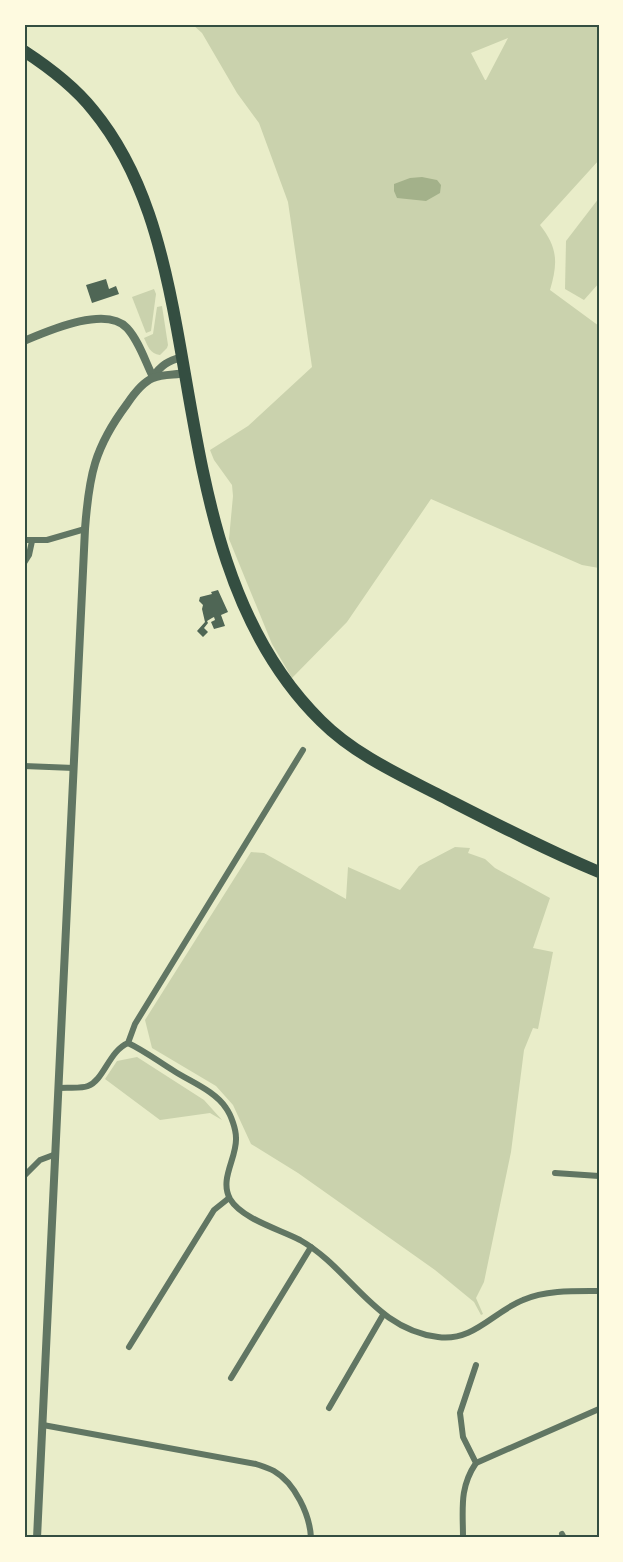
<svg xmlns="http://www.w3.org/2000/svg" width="623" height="1562" viewBox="0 0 623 1562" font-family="Bitter,serif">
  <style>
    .green { fill: #cad2ad; fill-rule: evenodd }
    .water { fill: #a3b18a }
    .building { fill: #4f6655 }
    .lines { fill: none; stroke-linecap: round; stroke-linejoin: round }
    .minor { stroke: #617663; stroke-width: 6 }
    .tertiary { stroke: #617663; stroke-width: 8 }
    .trunk { stroke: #344e41; stroke-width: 12 }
    .neatline { fill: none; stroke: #344e41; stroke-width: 2 }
  </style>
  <rect width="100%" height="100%" fill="#e9edc9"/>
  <g class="green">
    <path d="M192,24H599V160L540,225C558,248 558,263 550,290L599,326V568L582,565L431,499L347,622L292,678L272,644L229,539L233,496L232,485L214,460L210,450L248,426L312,367L288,202L259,123L237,93L202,33ZM508,38L486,80H485L471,53Z"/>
    <polygon points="599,198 599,283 584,300 565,289 566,241"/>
    <polygon points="154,289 156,294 151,331 146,333 132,297"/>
    <path d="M162,306L168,345L167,348L160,355C150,354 148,346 144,338L153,334L157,307Z"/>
    <polygon points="455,847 470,848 468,853 485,859 495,868 550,898 533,948 553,952 538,1029 533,1028 524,1050 511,1152 484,1282 476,1298 483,1314 481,1315 474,1302 435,1270 298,1173 251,1144 233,1105 216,1086 152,1048 145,1020 251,852 264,853 346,899 348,867 400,890 419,866"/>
    <polygon points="137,1057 204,1100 222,1120 210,1113 160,1120 105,1079 117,1061"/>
  </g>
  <polygon class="water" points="422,177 437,180 441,185 440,193 426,201 397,198 394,191 394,184 410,178"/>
  <g class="building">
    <polygon points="106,279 109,289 116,286 119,294 92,303 86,285"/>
    <polygon points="218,590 228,612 221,615 225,626 214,629 211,622 215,620 214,617 212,618 207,621 208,623 204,628 208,632 203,637 197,631 205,622 202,609 203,605 199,601 200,597 212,594 211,592"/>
  </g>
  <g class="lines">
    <g class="minor">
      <polyline points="24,540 47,540 85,529"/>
      <polyline points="24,563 29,555 32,541"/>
      <polyline points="24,766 74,768"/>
      <path d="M128,1043C145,1051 159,1062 174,1071C191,1082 215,1091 226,1108C231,1115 236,1129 236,1138C237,1158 219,1179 230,1199C242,1219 279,1229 300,1240C351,1269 374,1329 438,1337C473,1342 493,1312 523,1300C546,1290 575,1291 599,1291"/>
      <path d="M59,1088C67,1087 81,1089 88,1086C104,1080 109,1051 128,1043L135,1024L303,750"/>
      <polyline points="555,1173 599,1176"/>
      <polyline points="24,1176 40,1160 56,1154"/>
      <polyline points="129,1347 214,1210 229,1198"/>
      <polyline points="231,1378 311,1247"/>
      <polyline points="329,1408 383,1315"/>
      <path d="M43,1425L256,1464C262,1466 269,1468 274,1471C295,1483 310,1515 311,1538"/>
      <polyline points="476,1463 599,1409"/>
      <polyline points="562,1534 564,1538"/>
      <path d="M463,1538C463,1509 459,1488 476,1463L463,1437L460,1413L476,1365"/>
    </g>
    <g class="tertiary">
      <path d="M24,341C48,331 106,305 127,328C139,341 145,361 153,377"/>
      <path d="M153,377C161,365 168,361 182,357"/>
      <path d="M37,1538L85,529C89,476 94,448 127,404C133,395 143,382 153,378C162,374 176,375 185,373"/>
    </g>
    <path class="trunk" d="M24,51C50,68 74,86 93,110C144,172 163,252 177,329C202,465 217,619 321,721C354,754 398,774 439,795C492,822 544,849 599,872"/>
  </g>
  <rect width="623" height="1562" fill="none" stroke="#fefae0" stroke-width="51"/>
  <rect x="26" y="26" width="572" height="1510" class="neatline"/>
</svg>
